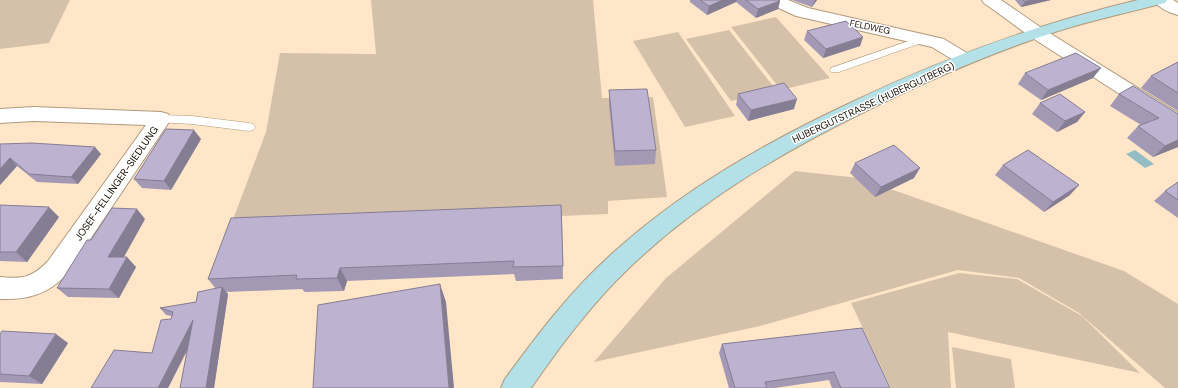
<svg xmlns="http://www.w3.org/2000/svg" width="1178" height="388" viewBox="0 0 1178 388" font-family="'DM Sans',sans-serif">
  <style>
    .green { fill: #d5c1a9 }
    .water { fill: #93bcc5 }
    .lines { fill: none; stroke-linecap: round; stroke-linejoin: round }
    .lane-casing { stroke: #b0997d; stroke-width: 1 }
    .street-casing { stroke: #b0997d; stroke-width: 2 }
    .secondary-casing { stroke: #b0997d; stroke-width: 2 }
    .lane { fill: #fff; fill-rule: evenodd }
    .street { fill: #fff; fill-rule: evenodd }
    .secondary { fill: #b3e1e7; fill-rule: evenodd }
    .wall { fill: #a399b4 }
    .shaded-wall { fill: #857d92 }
    .building { fill: #beb2d1; stroke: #857d92 }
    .labels { text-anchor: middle; stroke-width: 3; stroke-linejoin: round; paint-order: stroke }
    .far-street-label { font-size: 9px; fill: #150d04; stroke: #fff }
    .street-label { font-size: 10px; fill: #150d04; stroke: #fff }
  </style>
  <rect width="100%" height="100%" fill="#ffe6c8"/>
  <g class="green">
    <polygon points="0,0 70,0 49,43 0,49"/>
    <polygon points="371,0 593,0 602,98 653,97 667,197 608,201 608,214 229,230 266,132 280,53 376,54"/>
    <polygon points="776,17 830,78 781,90 731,27"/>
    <polygon points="729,30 777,91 731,101 686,39"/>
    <polygon points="678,32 735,116 685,127 633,41"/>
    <polygon points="795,171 859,178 1124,271 1178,304 1178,388 1165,388 1079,313 1019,278 958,270 760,326 594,362 666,278"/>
    <polygon points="959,273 1017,279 1082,316 1140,373 948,332 951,388 891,388 851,303"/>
    <polygon points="952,347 1011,359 1015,388 956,388"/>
  </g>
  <polygon class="water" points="1135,150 1154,164 1145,168 1126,154"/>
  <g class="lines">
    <defs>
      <g id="lane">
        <polygon points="923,36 927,37 928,39 927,41 839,72 831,72 830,70 831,68"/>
        <polygon points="161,115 192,116 249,123 253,124 255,127 253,130 249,131 192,124 157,122 155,119 157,116"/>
      </g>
      <g id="street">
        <polygon points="766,0 788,0 808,8 944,39 970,55 973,59 970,63 964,65 958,63 932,47 796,16 768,3"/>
        <polygon points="982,0 1001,0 1043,29 1178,113 1178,129 1171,127 1031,37 984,3"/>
        <path d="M1153,0H1173L1178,3V15C1169,13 1158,7 1153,0Z"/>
        <path d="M34,107L161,112L168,114L171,119L66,275C47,295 26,300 0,299V277C23,279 32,278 48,261L146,125L34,121L0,123V109Z"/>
      </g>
      <path id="secondary" d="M1138,0H1167L1165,3C1129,12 1093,20 1058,31C993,52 929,80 868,110C782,152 699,201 630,267C592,303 561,345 531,388H501L505,379C538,334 572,289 614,252C684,189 765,143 850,103C944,58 1037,24 1138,0Z"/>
    </defs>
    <use href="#lane" class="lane-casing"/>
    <use href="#street" class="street-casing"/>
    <use href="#secondary" class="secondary-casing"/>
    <use href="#lane" class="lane"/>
    <use href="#street" class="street"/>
    <use href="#secondary" class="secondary"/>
  </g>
  <g class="wall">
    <polygon points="690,0 778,0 780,1 778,9 756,18 736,2 707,15 690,2"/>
    <polygon points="792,0 817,0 812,7"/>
    <polygon points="1015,0 1051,0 1021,7"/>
    <polygon points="807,31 863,37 860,46 823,58 804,40"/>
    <polygon points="1178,62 1178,111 1141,88 1151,76"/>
    <polygon points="1025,73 1093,78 1041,100 1018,84"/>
    <polygon points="609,90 656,150 655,164 615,166 609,105"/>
    <polygon points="738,94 794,109 748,121 736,105"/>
    <polygon points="1119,94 1178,114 1178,147 1153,157 1127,138 1138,126 1141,125 1110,106"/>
    <polygon points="1040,103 1085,112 1077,122 1057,132 1032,114"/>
    <polygon points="201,139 171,190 142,188 134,179"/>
    <polygon points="0,144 101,154 78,184 37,182 17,166 0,185"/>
    <polygon points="855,163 914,178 875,197 850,173"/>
    <polygon points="1003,165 1070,195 1044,212 995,175"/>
    <polygon points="1178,182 1178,218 1154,201 1165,191"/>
    <polygon points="0,205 59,217 27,262 0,261"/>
    <polygon points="561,205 563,279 516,281 514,274 347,281 344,291 305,292 302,289 226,292 228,294 214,388 180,388 187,351 168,388 91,388 152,353 171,319 172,316 166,315 160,308 196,302 216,289 208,279"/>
    <polygon points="145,219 124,257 136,267 119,298 68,297 57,288"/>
    <polygon points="862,328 890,388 832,388 829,380 775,388 729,388 719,353 722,344"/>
    <polygon points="0,334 68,343 42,384 0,382"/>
  </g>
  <g class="shaded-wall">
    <polygon points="723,0 737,0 736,2 707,15 709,6"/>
    <polygon points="815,0 817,0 812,7"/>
    <polygon points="1031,0 1051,0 1021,7 1025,2"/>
    <polygon points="780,1 778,9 756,18 758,9"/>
    <polygon points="863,37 860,46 823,58 826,49"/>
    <polygon points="1101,68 1093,78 1041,100 1048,90"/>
    <polygon points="797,99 794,109 748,121 751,110"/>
    <polygon points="1085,112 1077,122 1057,132 1065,121"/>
    <polygon points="194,130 201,139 171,190 164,181"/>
    <polygon points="1178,140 1178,147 1153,157 1165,146"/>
    <polygon points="95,147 101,154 78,184 71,177"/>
    <polygon points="10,158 17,166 0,185 0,169"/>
    <polygon points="920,168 914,178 875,197 881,187"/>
    <polygon points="1079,185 1070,195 1044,212 1053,202"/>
    <polygon points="561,205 562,219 563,279 563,266"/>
    <polygon points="49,207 59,217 27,262 16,252"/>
    <polygon points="137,209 145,219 118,267 108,257"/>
    <polygon points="127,257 136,267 119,298 109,289"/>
    <polygon points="340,268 347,281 344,291 337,278"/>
    <polygon points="440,284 446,302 454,388 449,388"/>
    <polygon points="222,287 228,294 214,388 206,388"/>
    <polygon points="193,320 199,326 168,388 158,388"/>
    <polygon points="56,334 68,343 42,384 29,376"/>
  </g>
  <g class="building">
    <polygon points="700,0 723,0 709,6"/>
    <polygon points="746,0 778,0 780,1 758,9"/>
    <polygon points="1023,0 1031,0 1025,2"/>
    <polygon points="846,21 863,37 826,49 807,31"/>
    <polygon points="1076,53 1101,68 1048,90 1025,73"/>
    <polygon points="1178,62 1178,93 1151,76"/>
    <polygon points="784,83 797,99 751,110 738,94"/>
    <polygon points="1133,86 1178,114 1178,140 1165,146 1138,126 1159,118 1119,94"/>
    <polygon points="647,89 656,150 615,151 609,90"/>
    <polygon points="1060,94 1085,112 1065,121 1040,103"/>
    <polygon points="166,129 194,130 164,181 134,179"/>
    <polygon points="32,143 95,147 71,177 29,174 10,158 0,169 0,144"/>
    <polygon points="894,145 920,168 881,187 855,163"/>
    <polygon points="1028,150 1079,185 1053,202 1003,165"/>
    <polygon points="1178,182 1178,200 1165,191"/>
    <polygon points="0,205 49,207 16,252 0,252"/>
    <polygon points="561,205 563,266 513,267 514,261 340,268 337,278 296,279 297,275 208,279 231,218"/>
    <polygon points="112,208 137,209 108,257 127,257 109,289 57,288 87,240 91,240"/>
    <polygon points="440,284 449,388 313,388 318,305"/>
    <polygon points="222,287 206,388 180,388 193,320 158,388 91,388 114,350 152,353 161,320 171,319 173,312 160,308 196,302 198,292"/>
    <polygon points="862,328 890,388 841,388 834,372 765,382 767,388 735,388 722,344"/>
    <polygon points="2,331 56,334 29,376 0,374 0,334"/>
  </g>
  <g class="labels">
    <g class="far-street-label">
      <text transform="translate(870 27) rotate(12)" y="3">FELDWEG</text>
    </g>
    <g class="street-label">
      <text transform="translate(873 102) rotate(-25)" y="4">HUBERGUTSTRASSE (HUBERGUTBERG)</text>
      <text transform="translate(116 183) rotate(-55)" y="4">JOSEF-FELLINGER-SIEDLUNG</text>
    </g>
  </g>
</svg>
